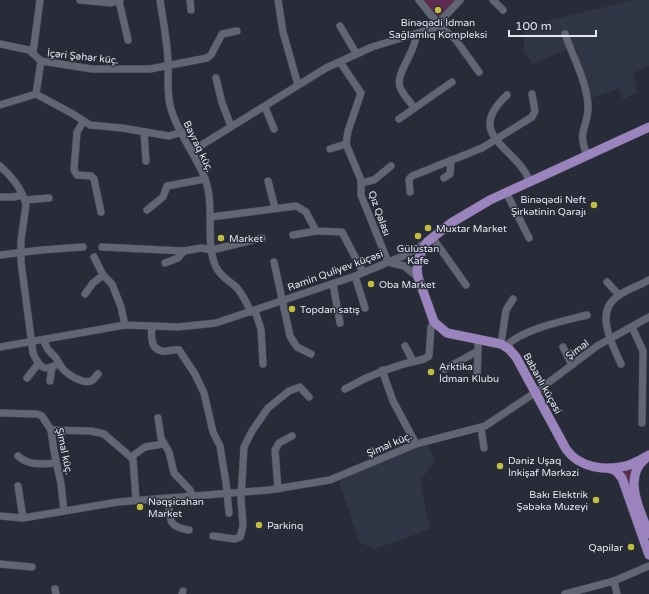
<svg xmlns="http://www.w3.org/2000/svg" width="649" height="594" viewBox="0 0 649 594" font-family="'Varela Round',sans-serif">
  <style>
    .built { fill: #313647 }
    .green { fill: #5e2a50 }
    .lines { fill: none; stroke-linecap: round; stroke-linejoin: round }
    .minor-casing { stroke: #444751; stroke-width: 8 }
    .major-casing { stroke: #444751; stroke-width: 10 }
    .minor { stroke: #616574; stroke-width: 7 }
    .major { stroke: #9b84bd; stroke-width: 9 }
    .poi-dot { fill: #c2bd3f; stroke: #282b38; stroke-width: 1.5 }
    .labels { text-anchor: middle; stroke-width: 3; stroke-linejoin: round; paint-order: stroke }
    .poi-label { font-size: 10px; fill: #e4e7ef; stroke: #282b38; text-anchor: start }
    .street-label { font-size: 10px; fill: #e4e7ef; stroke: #282b38 }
  </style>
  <rect width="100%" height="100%" fill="#282b38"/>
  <g class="built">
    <polygon points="635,0 649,0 649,66 633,73 638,92 623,99 619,89 591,98 575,46 533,64 524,52 524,30 546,21"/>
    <polygon points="428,445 435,462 420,480 430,529 375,549 359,542 339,481 397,455"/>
  </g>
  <g class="green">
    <polygon points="422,0 455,0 438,19"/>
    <polygon points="635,465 632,496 620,470"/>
  </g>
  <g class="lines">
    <defs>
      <g id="minor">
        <polyline points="80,0 111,3 120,0"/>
        <path d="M160,0C163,20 167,40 168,60C169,77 166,93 171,109C179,137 201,160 208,189C213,212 206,247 216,267C220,276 228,280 235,286C242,292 247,304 251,312"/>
        <polyline points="190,0 191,10"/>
        <polyline points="278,0 283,32 298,85"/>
        <polyline points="419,0 439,25 456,40 479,72"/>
        <polyline points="493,0 503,10"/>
        <polyline points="119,1 128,40"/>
        <polyline points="340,26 356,53"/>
        <path d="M565,34C573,57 587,82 588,106C589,126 576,131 587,154"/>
        <polyline points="0,44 29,50 41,61 92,69 150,69 207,58 211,55 222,34 237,31"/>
        <polyline points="33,53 40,0"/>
        <polyline points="340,62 361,93 348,131 346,144 361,180 361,195 388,262 404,266 418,277"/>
        <polyline points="216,78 222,103 231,126"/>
        <polyline points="36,94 41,61"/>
        <path d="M507,95C472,128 498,140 520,165C524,170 527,175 530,181"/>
        <polyline points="0,105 36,94 73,114 90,125 122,128 169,136 182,132"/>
        <polyline points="265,107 274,129"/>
        <path d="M414,108C410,101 402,94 400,87C395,73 416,52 416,35"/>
        <polyline points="399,119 452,82"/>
        <polyline points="83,122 77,132 74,170 77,175 91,176 94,179 101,212"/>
        <polyline points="144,132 146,161"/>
        <polyline points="330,149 346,144"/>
        <polyline points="192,151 326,68 372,47 434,28 460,0"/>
        <path d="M0,166C11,176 23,190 26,205L21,240V262L33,353C39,367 44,373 59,363"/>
        <polyline points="444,178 450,174 451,160"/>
        <polyline points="268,181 275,208"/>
        <polyline points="361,183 374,180 391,166"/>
        <polyline points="410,192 409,179 412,176 482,148 532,117 535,111 532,94"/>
        <polyline points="506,192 529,238"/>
        <polyline points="0,197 14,197 22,195"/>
        <polyline points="25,200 49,198"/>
        <polyline points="147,210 163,197 167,186 205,179"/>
        <polyline points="211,217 296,206 306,212 316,231 342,232 363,272"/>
        <polyline points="293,235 316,231"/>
        <polyline points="432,237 466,285"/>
        <polyline points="102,247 184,251 201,248 212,250 262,238"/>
        <polyline points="0,255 41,250 83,247"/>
        <polyline points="94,257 103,275 112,284 121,307 125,325"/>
        <polyline points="274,262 290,336 297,347 311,354"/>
        <polyline points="165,263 178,258 184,251"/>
        <polyline points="355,276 365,308"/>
        <polyline points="607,282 619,295"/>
        <polyline points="333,284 340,323"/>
        <polyline points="85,294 93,283 103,275"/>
        <polyline points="255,311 261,329 263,364"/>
        <path d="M152,326C151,334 150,349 162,351C167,352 173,349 179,350L195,374L204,393L213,432L220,446L226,483L229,513"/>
        <polyline points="632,327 643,351 642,423"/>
        <path d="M44,340C47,351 49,350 56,358C58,361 60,366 63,369C68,375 83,384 91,381C94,380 96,376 98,374"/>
        <polyline points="501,344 506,310 513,299"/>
        <polyline points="405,346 413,361"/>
        <path d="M506,346C523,329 563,321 587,315"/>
        <polyline points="0,347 125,325 178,327 216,323 355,276 403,256 427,242"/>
        <polyline points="563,347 572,365"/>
        <path d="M621,364C612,344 594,312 618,296C627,289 639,286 649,280"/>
        <polyline points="445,369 478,351 478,341"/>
        <polyline points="382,370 393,401 416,444"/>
        <polyline points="477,376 478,351"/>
        <polyline points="27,378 38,364"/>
        <polyline points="50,381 52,367"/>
        <path d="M345,389C371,374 395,365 424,359L429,356L431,327L434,322"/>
        <polyline points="0,413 37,414 42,416 51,430 54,451 61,484 64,511"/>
        <polyline points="158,418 161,438 169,452 174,473 190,490 193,497"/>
        <polyline points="481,428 484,448"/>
        <polyline points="51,430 91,431 104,434 133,459 136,500"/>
        <path d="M18,456C29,466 42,464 56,463"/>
        <polyline points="131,457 145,447 163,444"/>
        <polyline points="18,486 23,518"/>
        <polyline points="278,489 275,450 279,443 292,436"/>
        <path d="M168,498C170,518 167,527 189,530"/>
        <polyline points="0,516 23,518 118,502 269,490 330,480 416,444 485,426 536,392 597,346 649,317"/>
        <polyline points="213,536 235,539 240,537 243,526 241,498 244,447 252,431 268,408 289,391 300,387 309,397"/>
        <polyline points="0,564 32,567"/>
        <polyline points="614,581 617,594"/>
        <polyline points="55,589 56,594"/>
        <polyline points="182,594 183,591"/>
        <polyline points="565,594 614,581 649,566"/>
      </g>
      <g id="major">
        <path d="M649,127L490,200L451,223L427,242L419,257L417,269L418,277L434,322L447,333L501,344L509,349L516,357L566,449C579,468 605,471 626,466C634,464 642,459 649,455"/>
        <path d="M645,459C622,478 641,512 649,534"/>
        <polyline points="609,468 616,471 622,478 649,555"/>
      </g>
    </defs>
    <use href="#minor" class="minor-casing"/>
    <use href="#major" class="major-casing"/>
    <use href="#minor" class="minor"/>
    <use href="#major" class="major"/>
  </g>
  <g class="poi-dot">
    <circle cx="438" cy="10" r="4"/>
    <circle cx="594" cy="205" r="4"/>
    <circle cx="428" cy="228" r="4"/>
    <circle cx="418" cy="236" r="4"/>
    <circle cx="221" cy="238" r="4"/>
    <circle cx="371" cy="284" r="4"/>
    <circle cx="292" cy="309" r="4"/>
    <circle cx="431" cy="372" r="4"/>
    <circle cx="500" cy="466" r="4"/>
    <circle cx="596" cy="500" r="4"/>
    <circle cx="140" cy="507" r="4"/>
    <circle cx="259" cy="525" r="4"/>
    <circle cx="631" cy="547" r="4"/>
  </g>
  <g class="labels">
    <g class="poi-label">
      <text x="438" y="26" text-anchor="middle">Binəqədi İdman<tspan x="438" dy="12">Sağlamlıq Kompleksi</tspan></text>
      <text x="586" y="203" text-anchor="end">Binəqədi Neft<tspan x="586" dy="12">Şirkətinin Qarajı</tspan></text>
      <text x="436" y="232">Muxtar Market</text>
      <text x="229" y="242">Market</text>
      <text x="418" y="252" text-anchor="middle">Gülüstan<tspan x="418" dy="12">Kafe</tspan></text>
      <text x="379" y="288">Oba Market</text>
      <text x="300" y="313">Topdan satış</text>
      <text x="439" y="370">Arktika<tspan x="439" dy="12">İdman Klubu</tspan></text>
      <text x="508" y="464">Dəniz Uşaq<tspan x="508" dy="12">İnkişaf Mərkəzi</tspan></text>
      <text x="588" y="498" text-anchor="end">Bakı Elektrik<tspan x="588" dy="12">Şəbəkə Muzeyi</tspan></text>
      <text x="148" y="505">Nəqşicahan<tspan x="148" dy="12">Market</tspan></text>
      <text x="267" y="529">Parkinq</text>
      <text x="623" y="551" text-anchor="end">Qapilar</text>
    </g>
    <g class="street-label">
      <text transform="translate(83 56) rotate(6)" y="4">İçəri Şəhər küç.</text>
      <text transform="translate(199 146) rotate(64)" y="4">Bayraq küç.</text>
      <text transform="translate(380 213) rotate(70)" y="4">Qız Qalası</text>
      <text transform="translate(335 270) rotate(-20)" y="4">Ramin Quliyev küçəsi</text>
      <text transform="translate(577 349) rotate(-37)" y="4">Şimal</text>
      <text transform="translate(543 383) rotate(61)" y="4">Babanlı küçəsi</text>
      <text transform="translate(389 444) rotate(-23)" y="4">Şimal küç.</text>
      <text transform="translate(65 451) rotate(78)" y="4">Şimal küç.</text>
    </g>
  </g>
  <path d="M509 30v6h87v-6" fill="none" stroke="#e4e7ef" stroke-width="2"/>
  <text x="515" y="30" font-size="12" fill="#e4e7ef" stroke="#282b38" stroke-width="3" paint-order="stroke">100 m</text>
</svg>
